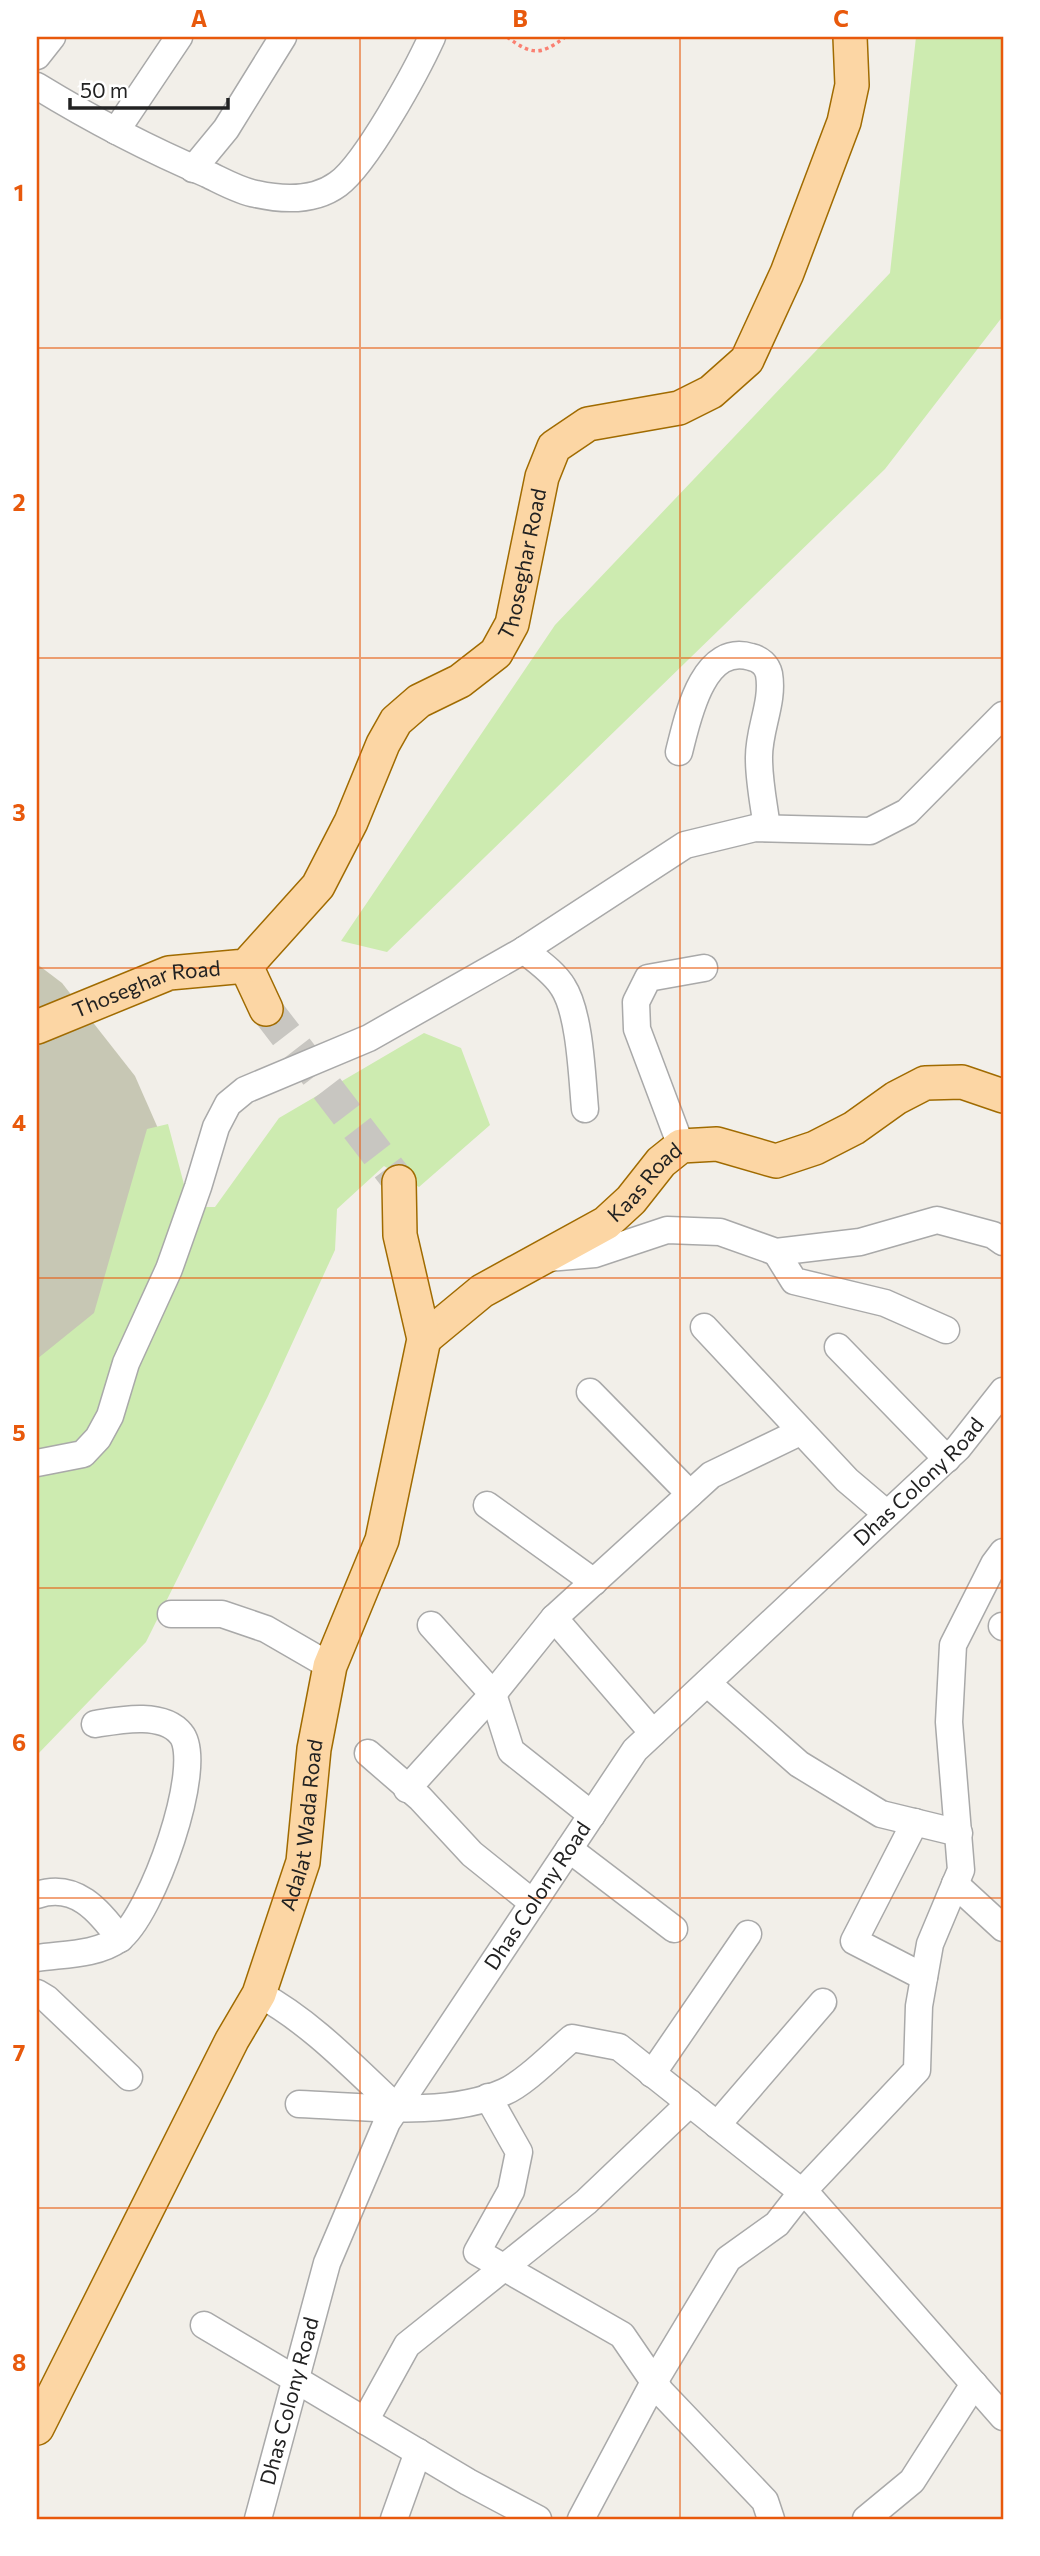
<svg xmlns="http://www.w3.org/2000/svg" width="1040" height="2556" viewBox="0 0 1040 2556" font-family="Commissioner,sans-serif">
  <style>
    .construction { fill: #c7c7b4 }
    .grass { fill: #cdebb0 }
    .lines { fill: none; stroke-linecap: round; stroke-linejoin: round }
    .major-tunnel { stroke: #c8c6c1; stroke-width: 33; stroke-dasharray: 33 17; stroke-linecap: butt }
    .minor-casing { stroke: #a9a9a9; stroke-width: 29 }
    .major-casing { stroke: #a06b00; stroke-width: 36 }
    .path { stroke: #fa8072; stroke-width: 3.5; stroke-dasharray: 3.5 3.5; stroke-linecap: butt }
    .minor { stroke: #fff; stroke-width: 26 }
    .major { stroke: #fcd6a4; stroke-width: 33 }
    .grid { fill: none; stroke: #e8590c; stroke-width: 2; stroke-opacity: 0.55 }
    .labels { text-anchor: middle; stroke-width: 7; stroke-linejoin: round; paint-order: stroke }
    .street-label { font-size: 21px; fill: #222; stroke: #fff }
    .neatline { fill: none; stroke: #e8590c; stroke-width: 2.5 }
    .grid-label { font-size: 23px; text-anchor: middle; font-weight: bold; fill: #e8590c }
  </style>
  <rect width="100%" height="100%" fill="#f2efe9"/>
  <polygon class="construction" points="37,964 62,983 135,1076 178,1174 162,1263 37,1376"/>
  <g class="grass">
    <polygon points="916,37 1003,37 1003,316 885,469 387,952 341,941 555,625 890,273"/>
    <polygon points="424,1033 461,1048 490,1125 419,1187 384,1166 337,1209 335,1250 268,1396 146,1642 37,1755 37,1359 94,1313 147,1129 168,1124 190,1207 215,1207 279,1118"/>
  </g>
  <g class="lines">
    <polyline class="major-tunnel" points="266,1009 399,1182"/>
    <defs>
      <g id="minor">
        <polyline points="37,56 52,37"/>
        <path d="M37,86C91,119 148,149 207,174C222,181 239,191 256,194C283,200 315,201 338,184C366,164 417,70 432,37"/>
        <polyline points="116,131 179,37"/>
        <polyline points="193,169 226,129 283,37"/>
        <path d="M679,752C687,721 702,642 751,657C760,659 767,665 769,674C774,703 758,730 759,759C759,782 764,805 767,828"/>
        <path d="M524,950C537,961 554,972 563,987C580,1013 582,1077 585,1109"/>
        <polyline points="681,1146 637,1029 636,1002 648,978 704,968"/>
        <polyline points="776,1252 794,1281 885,1303 946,1330"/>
        <polyline points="548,1258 595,1254 667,1230 720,1232 776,1252 860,1242 937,1220 993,1235 1003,1242"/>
        <polyline points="704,1327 847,1480 887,1514"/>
        <polyline points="838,1347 947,1459"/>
        <polyline points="590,1392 690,1494"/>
        <polyline points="37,1463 83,1454 98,1438 110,1416 126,1363 169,1269 198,1187 216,1127 228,1104 245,1090 369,1038 524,950 685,845 755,828 870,831 907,812 1003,715"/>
        <polyline points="487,1505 594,1582"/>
        <polyline points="171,1614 222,1614 266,1629 330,1666"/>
        <polyline points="431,1625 493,1694 511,1751 592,1815"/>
        <polyline points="1002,1626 1003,1627"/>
        <polyline points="707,1683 799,1764 881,1814 959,1833"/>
        <polyline points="653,1733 554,1618 711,1475 800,1432"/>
        <polyline points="368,1753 420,1798 472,1854 533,1903"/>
        <polyline points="407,1789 493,1694 554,1618"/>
        <polyline points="915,1822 854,1941 924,1977"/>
        <polyline points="569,1849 674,1929"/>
        <polyline points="955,1884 1003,1928"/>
        <path d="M37,1895C75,1882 99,1910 120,1939"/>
        <path d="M37,1958C63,1954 97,1955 119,1939C151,1917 206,1764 181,1734C163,1711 119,1720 95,1724"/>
        <polyline points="37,1993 47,1999 129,2077"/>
        <path d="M259,1994C311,2022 354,2068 397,2108"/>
        <polyline points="652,2074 748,1934"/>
        <polyline points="488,2097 519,2152 511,2191 477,2252 622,2335 661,2392 765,2501 771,2519"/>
        <path d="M299,2104C361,2106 446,2118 504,2092C525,2083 553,2054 572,2038L619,2047L813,2201L1003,2417"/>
        <polyline points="717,2125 823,2002"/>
        <polyline points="204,2325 468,2482 538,2519"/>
        <polyline points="365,2421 407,2345 586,2202 690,2103"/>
        <path id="s1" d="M258,2519L327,2263L387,2122L635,1750L958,1448L1003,1391"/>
        <polyline points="394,2519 418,2452"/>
        <polyline points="581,2519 654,2382 728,2259 777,2224 802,2192 917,2070 919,2006 930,1944 961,1870 949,1722 953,1645 994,1564 1003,1552"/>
        <polyline points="866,2519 912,2481 974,2384"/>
      </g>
      <g id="major">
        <polyline points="246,966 266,1009"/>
        <path id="s2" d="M37,1027L169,973L246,966L318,886L351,822L383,744L396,721L419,701L460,681L496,653L512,624L542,477L554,447L588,424L679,408L711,392L747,360L787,273L844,122L852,85L850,37"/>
        <path id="s3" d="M424,1339L482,1291L606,1223L631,1200L661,1162L681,1146L717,1144L776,1161L815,1148L854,1128L896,1098L925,1083L962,1082L1003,1096"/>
        <path id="s4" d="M37,2428L232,2040L259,1994L303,1862L314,1749L330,1666L382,1540L424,1339L400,1235L399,1182"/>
      </g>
    </defs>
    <use href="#minor" class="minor-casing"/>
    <use href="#major" class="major-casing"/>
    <path class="path" d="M507,37C532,55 540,56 565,37"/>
    <use href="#minor" class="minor"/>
    <use href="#major" class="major"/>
  </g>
  <path class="grid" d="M360,37V2519M680,37V2519M37,348H1003M37,658H1003M37,968H1003M37,1278H1003M37,1588H1003M37,1898H1003M37,2208H1003"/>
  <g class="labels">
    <g class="street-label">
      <text dy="7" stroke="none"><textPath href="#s2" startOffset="726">Thoseghar Road</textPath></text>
      <text dy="7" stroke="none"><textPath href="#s2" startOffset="117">Thoseghar Road</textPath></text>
      <text dy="7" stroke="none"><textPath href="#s3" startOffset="273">Kaas Road</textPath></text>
      <text dy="7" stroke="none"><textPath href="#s1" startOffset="1256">Dhas Colony Road</textPath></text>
      <text dy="7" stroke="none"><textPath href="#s4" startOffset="663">Adalat Wada Road</textPath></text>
      <text dy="7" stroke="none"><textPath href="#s1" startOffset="690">Dhas Colony Road</textPath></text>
      <text dy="7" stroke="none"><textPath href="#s1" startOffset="122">Dhas Colony Road</textPath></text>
    </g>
  </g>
  <rect width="1040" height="2556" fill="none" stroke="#ffffff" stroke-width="77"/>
  <path d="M70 98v10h158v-10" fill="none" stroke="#222222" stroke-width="3.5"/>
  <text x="80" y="98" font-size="21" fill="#222222" stroke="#ffffff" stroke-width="5" paint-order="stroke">50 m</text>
  <rect x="38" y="38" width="964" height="2480" class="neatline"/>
  <g class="grid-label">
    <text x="199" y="27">A</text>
    <text x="520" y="27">B</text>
    <text x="841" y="27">C</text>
    <text x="19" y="201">1</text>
    <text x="19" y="511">2</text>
    <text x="19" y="821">3</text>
    <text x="19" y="1131">4</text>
    <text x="19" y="1441">5</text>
    <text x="19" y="1751">6</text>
    <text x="19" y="2061">7</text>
    <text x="19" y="2371">8</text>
  </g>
</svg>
